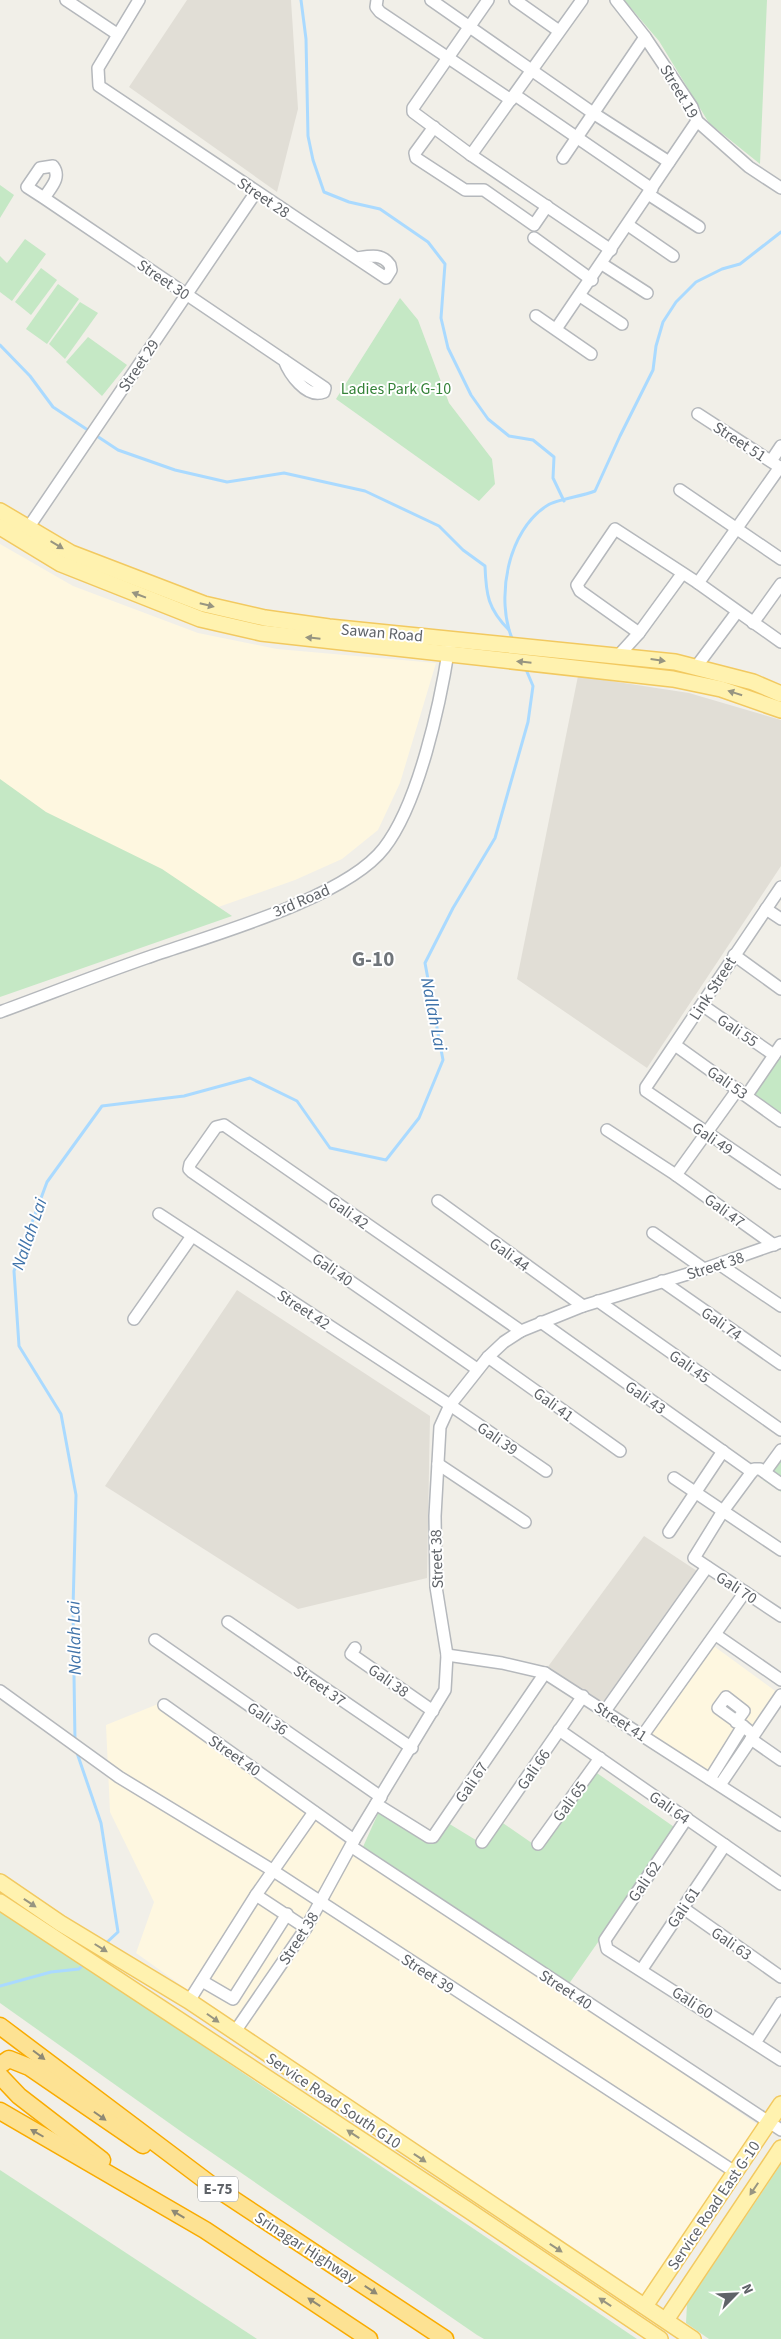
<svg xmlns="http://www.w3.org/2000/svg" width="781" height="2339" viewBox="0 0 781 2339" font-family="'Source Sans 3',sans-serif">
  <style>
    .commercial { fill: #fef7e0 }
    .education { fill: #e1ded6 }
    .green { fill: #c5e8c5 }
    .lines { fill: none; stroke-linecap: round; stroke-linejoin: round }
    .stream { stroke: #aadaff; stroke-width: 3 }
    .minor-casing { stroke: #b5b8bc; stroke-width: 14 }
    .major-casing { stroke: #f2c960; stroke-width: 18 }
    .highway-casing { stroke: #f9ab00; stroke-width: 19 }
    .minor { stroke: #fff; stroke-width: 11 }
    .major { stroke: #fff2af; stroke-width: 15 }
    .highway { stroke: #fde293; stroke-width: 16 }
    .oneway { fill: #979581 }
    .oneway2 { fill: #8e8975 }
    .labels { text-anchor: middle; stroke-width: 4; stroke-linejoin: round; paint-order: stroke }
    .shield { fill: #fff; stroke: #8f9295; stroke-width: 1 }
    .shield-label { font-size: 15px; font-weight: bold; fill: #5f6368 }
    .street-label { font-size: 16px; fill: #5f6368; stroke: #fff }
    .park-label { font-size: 16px; fill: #348238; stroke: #fff }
    .water-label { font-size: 18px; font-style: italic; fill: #4174aa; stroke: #fff }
    .district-label { font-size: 21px; font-weight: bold; fill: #70757a; stroke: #fff }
  </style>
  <rect width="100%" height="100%" fill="#f1efe8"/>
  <g class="commercial">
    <polygon points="0,544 73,586 198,633 277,649 436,663 400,783 378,830 342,859 295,880 0,984"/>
    <polygon points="711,1644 778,1693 714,1787 645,1737"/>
    <polygon points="158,1704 431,1907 639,2043 761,2127 645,2296 259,2041 136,1953 154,1902 110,1812 106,1725"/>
  </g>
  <g class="education">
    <polygon points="187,0 291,0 298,109 277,192 129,87"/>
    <polygon points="578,676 689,693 781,720 781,866 647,1068 517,979"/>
    <polygon points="237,1290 430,1416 427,1578 298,1609 105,1486"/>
    <polygon points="644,1536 697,1571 603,1705 547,1668"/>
  </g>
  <g class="green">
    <polygon points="624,0 767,0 760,164 709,123 659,41"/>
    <polygon points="0,185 14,195 0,218"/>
    <polygon points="25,239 46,254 12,301 0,292 0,256 7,263"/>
    <polygon points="41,268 57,280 31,315 15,302"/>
    <polygon points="58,284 79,299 47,344 26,329"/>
    <polygon points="400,298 418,320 449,403 492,459 495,484 479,501 336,399"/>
    <polygon points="80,302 98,313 65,359 49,344"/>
    <polygon points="88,337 127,365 102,396 66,362"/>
    <polygon points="0,779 46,812 162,869 232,916 0,997"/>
    <polygon points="781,1055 781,1116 753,1096"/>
    <polygon points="781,1454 781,1492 763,1480"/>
    <polygon points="594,1771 677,1829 566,1988 362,1849 381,1807 432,1838 443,1820 484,1845 500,1821 539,1848"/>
    <polygon points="0,1909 637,2339 484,2339 477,2335 186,2135 0,2003"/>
    <polygon points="781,2164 781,2339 709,2339 686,2323 687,2304"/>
    <polygon points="0,2170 257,2339 0,2339"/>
  </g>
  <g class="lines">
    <g class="stream">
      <polyline points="301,0 306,39 308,136 313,160 324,192 349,202 380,209 428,242 445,264 441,318 448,348 471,395 488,419 509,436 533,440 554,457 553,478 564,501"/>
      <path d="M0,345L30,376L53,407L118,450L175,470L227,482L284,473L365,491L439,526L463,550L485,566C486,595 488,609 509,630"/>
      <path d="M513,641C495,600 507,530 548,505C555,500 583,496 595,491L620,436L653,370L656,346L663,322L676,302L696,282L722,269L740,264L781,232"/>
      <polyline points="75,1742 73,1608 76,1495 61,1414 19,1346 14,1271 47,1182 102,1106 184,1096 250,1078 297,1101 330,1148 386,1160 419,1118 443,1060 425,963 453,908 495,838 528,722 533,686 525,667"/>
      <polyline points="76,1750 101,1823 118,1932 104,1945"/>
      <polyline points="0,1986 51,1972 79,1969 85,1963"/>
    </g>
    <defs>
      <g id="minor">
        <polyline points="66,0 117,34"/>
        <path d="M139,0L98,68L99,86L386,278L391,270L390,265C382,253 370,256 357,258"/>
        <polyline points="377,0 376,7 380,12 511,100"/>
        <polyline points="431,0 593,113 669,162"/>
        <polyline points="488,0 413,108 413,112 471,155 611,250"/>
        <polyline points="515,0 559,31"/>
        <polyline points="616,0 645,37 692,107 697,121 749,167 781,188"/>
        <polyline points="515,95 652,189"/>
        <polyline points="434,127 415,153 416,158 465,190 484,190 534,225 547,206"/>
        <polyline points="471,155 582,0"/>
        <polyline points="563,158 645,37"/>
        <polyline points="648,194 699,227"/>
        <path d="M44,198C50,188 62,178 53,166L40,168L27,187L44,198L325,388L324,392C306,399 289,373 284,360"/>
        <polyline points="628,225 673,256"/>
        <polyline points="534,238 592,280"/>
        <polyline points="602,264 647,293"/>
        <polyline points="580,296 622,324"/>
        <polyline points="536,316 591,354"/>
        <polyline points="556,329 697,121"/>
        <polyline points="698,414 781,468"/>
        <polyline points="771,461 781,446"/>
        <polyline points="680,490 781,559"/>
        <polyline points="24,534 256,192"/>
        <polyline points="698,583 780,467"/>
        <polyline points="753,623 781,584"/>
        <polyline points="639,633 580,591 577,585 615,529 698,583 781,642"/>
        <polyline points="619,655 639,633 682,574"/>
        <polyline points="696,667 737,612"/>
        <polyline points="781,887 646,1087 646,1091 781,1183"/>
        <polyline points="766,909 781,919"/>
        <polyline points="734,955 781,989"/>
        <polyline points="702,1005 774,1055"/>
        <path d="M0,1012C49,994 97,975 146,958C208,936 345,899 384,848C419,803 440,704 449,647"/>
        <polyline points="675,1045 781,1121"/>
        <polyline points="747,1095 781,1045"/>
        <polyline points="607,1130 676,1175 774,1245"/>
        <polyline points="676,1175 738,1089"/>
        <polyline points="438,1201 583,1306"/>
        <polyline points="159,1214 450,1405 546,1471"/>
        <polyline points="653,1233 704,1269"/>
        <polyline points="719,1264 781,1306"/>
        <polyline points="662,1281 781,1364"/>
        <polyline points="598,1301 781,1430"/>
        <polyline points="134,1319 192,1236"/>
        <polyline points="541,1322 752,1472"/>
        <polyline points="488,1357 620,1451"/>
        <polyline points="477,1369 192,1172 189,1169 190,1164 216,1127 224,1125 521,1331"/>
        <polyline points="438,1464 525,1522"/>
        <polyline points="765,1472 781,1450"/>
        <polyline points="674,1478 781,1550"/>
        <polyline points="781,1484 760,1469 754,1469 723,1511 694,1558 781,1616"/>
        <polyline points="669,1532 723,1451"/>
        <polyline points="228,1622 412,1748"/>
        <polyline points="716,1635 781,1680"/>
        <polyline points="155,1640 381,1797"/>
        <polyline points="355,1648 351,1654 433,1711"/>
        <polyline points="447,1655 502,1663 545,1673 781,1825"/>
        <polyline points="0,1691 119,1777 272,1870 735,2172"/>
        <polyline points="164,1705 354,1840"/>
        <polyline points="605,1711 707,1567"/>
        <polyline points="736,1722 744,1711 726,1697 718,1708 743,1726"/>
        <polyline points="559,1730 781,1884"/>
        <polyline points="643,1735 745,1592"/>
        <polyline points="751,1739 781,1760"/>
        <polyline points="710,1779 743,1726 749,1731"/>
        <polyline points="720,1785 781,1695"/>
        <polyline points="376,1804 429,1837 433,1837 545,1673"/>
        <polyline points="687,1818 605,1940 607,1949 781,2060"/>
        <polyline points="482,1842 583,1696"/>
        <polyline points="538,1844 600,1758"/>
        <polyline points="352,1847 781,2130"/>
        <polyline points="256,1895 314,1812"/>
        <polyline points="683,1908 781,1977"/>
        <polyline points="642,1969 725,1845"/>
        <polyline points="202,1981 233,1999 287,1914"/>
        <polyline points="189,2001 256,1895 306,1928"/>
        <polyline points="234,2033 306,1928 354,1840 445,1690 447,1655 436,1587 435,1516 440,1427 450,1405 488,1357 504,1342 521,1331 583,1306 704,1269 781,1242"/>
        <polyline points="755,2043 781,2003"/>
      </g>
      <g id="major">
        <polyline points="0,511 71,553 204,604 265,618 329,627 675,662 753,682 781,694"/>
        <polyline points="0,527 61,564 200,619 261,633 673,679 721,689 781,710"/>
        <polyline points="0,1882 60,1923 189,2001 693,2339"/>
        <polyline points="0,1902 468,2210 660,2339"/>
        <polyline points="645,2306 781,2104"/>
        <polyline points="666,2320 781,2148"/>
      </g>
      <g id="highway">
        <polyline points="0,2026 210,2184 445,2339"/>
        <polyline points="0,2065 9,2059 29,2067 143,2145"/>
        <polyline points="0,2076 19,2096 102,2160"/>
        <polyline points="0,2111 205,2230 369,2339"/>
      </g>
    </defs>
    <use href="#minor" class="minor-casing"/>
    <use href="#major" class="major-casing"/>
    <use href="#highway" class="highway-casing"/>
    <use href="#minor" class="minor"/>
    <use href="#major" class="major"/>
    <use href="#highway" class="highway"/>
  </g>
  <defs><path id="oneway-solid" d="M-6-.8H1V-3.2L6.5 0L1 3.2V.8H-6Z" transform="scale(1.25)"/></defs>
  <g class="oneway">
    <use href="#oneway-solid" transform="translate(57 545) rotate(31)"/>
    <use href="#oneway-solid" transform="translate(139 595) rotate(-159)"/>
    <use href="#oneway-solid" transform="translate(207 605) rotate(14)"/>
    <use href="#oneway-solid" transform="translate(313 638) rotate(-174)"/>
    <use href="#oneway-solid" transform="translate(658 660) rotate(8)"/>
    <use href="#oneway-solid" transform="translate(524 662) rotate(-174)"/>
    <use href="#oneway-solid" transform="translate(735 693) rotate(-162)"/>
    <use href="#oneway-solid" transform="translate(30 1903) rotate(34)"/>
    <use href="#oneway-solid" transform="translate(101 1948) rotate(32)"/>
    <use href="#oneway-solid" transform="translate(213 2018) rotate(35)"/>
    <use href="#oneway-solid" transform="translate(353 2134) rotate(-147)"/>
    <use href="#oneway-solid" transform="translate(420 2158) rotate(34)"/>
    <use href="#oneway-solid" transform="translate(754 2189) rotate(124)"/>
    <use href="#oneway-solid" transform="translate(556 2248) rotate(33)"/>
    <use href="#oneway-solid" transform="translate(605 2302) rotate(-146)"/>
  </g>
  <g class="oneway2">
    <use href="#oneway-solid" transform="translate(39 2055) rotate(37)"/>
    <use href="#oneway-solid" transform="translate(100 2116) rotate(35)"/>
    <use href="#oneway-solid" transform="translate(37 2133) rotate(-150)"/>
    <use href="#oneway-solid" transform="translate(178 2214) rotate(-149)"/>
    <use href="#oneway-solid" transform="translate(371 2290) rotate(33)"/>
    <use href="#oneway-solid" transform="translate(314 2302) rotate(-147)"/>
  </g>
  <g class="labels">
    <rect class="shield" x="198" y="2176.5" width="40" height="25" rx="4"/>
    <g class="shield-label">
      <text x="218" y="2194">E-75</text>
    </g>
    <g class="street-label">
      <text transform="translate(680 91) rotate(59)" y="6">Street 19</text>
      <text transform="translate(264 197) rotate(34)" y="6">Street 28</text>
      <text transform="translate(164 279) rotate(34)" y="6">Street 30</text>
      <text transform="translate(138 365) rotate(-56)" y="6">Street 29</text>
      <text transform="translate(740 441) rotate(33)" y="6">Street 51</text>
      <text transform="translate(382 632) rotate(5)" y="6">Sawan Road</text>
      <text transform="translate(301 900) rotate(-23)" y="6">3rd Road</text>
      <text transform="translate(712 988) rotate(-57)" y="6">Link Street</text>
      <text transform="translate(738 1030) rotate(34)" y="6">Gali 55</text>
      <text transform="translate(728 1082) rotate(35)" y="6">Gali 53</text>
      <text transform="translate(713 1138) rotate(34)" y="6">Gali 49</text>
      <text transform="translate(725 1210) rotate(36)" y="6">Gali 47</text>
      <text transform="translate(349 1212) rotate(35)" y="6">Gali 42</text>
      <text transform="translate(510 1254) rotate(36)" y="6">Gali 44</text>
      <text transform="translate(715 1265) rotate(-18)" y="6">Street 38</text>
      <text transform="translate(333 1269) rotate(35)" y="6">Gali 40</text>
      <text transform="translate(304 1309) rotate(33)" y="6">Street 42</text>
      <text transform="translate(722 1323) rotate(35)" y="6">Gali 74</text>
      <text transform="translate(690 1366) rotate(35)" y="6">Gali 45</text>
      <text transform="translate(646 1397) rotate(35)" y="6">Gali 43</text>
      <text transform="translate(554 1404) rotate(36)" y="6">Gali 41</text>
      <text transform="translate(498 1438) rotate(35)" y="6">Gali 39</text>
      <text transform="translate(436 1559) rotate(-92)" y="6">Street 38</text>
      <text transform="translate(737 1587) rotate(33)" y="6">Gali 70</text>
      <text transform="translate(389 1680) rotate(35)" y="6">Gali 38</text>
      <text transform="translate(320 1685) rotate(35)" y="6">Street 37</text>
      <text transform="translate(268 1718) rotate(35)" y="6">Gali 36</text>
      <text transform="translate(621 1721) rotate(33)" y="6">Street 41</text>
      <text transform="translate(235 1755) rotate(35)" y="6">Street 40</text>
      <text transform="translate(533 1769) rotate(-55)" y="6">Gali 66</text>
      <text transform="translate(471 1782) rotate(-56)" y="6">Gali 67</text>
      <text transform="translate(569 1801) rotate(-54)" y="6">Gali 65</text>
      <text transform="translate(670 1807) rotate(35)" y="6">Gali 64</text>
      <text transform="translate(644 1881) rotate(-56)" y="6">Gali 62</text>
      <text transform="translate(683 1907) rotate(-56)" y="6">Gali 61</text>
      <text transform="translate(298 1938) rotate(-57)" y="6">Street 38</text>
      <text transform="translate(732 1943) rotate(35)" y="6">Gali 63</text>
      <text transform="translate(428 1973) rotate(33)" y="6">Street 39</text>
      <text transform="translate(566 1989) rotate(33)" y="6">Street 40</text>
      <text transform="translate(693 2002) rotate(33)" y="6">Gali 60</text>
      <text transform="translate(334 2100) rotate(34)" y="6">Service Road South G10</text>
      <text transform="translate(713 2205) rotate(-56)" y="6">Service Road East G-10</text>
      <text transform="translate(306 2247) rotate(33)" y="6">Srinagar Highway</text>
    </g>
    <g class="park-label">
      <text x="396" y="394">Ladies Park G-10</text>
    </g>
    <g class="water-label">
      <text transform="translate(434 1014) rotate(79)" y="6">Nallah Lai</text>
      <text transform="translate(29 1234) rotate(-71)" y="6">Nallah Lai</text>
      <text transform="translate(74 1638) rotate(-91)" y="6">Nallah Lai</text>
    </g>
    <g class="district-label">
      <text x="373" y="966">G-10</text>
    </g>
  </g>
  <g transform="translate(736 2294) rotate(66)" stroke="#ffffff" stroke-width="4" paint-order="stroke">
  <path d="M0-4L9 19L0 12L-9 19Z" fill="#5f6368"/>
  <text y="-8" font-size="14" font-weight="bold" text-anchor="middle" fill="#5f6368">N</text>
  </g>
</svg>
